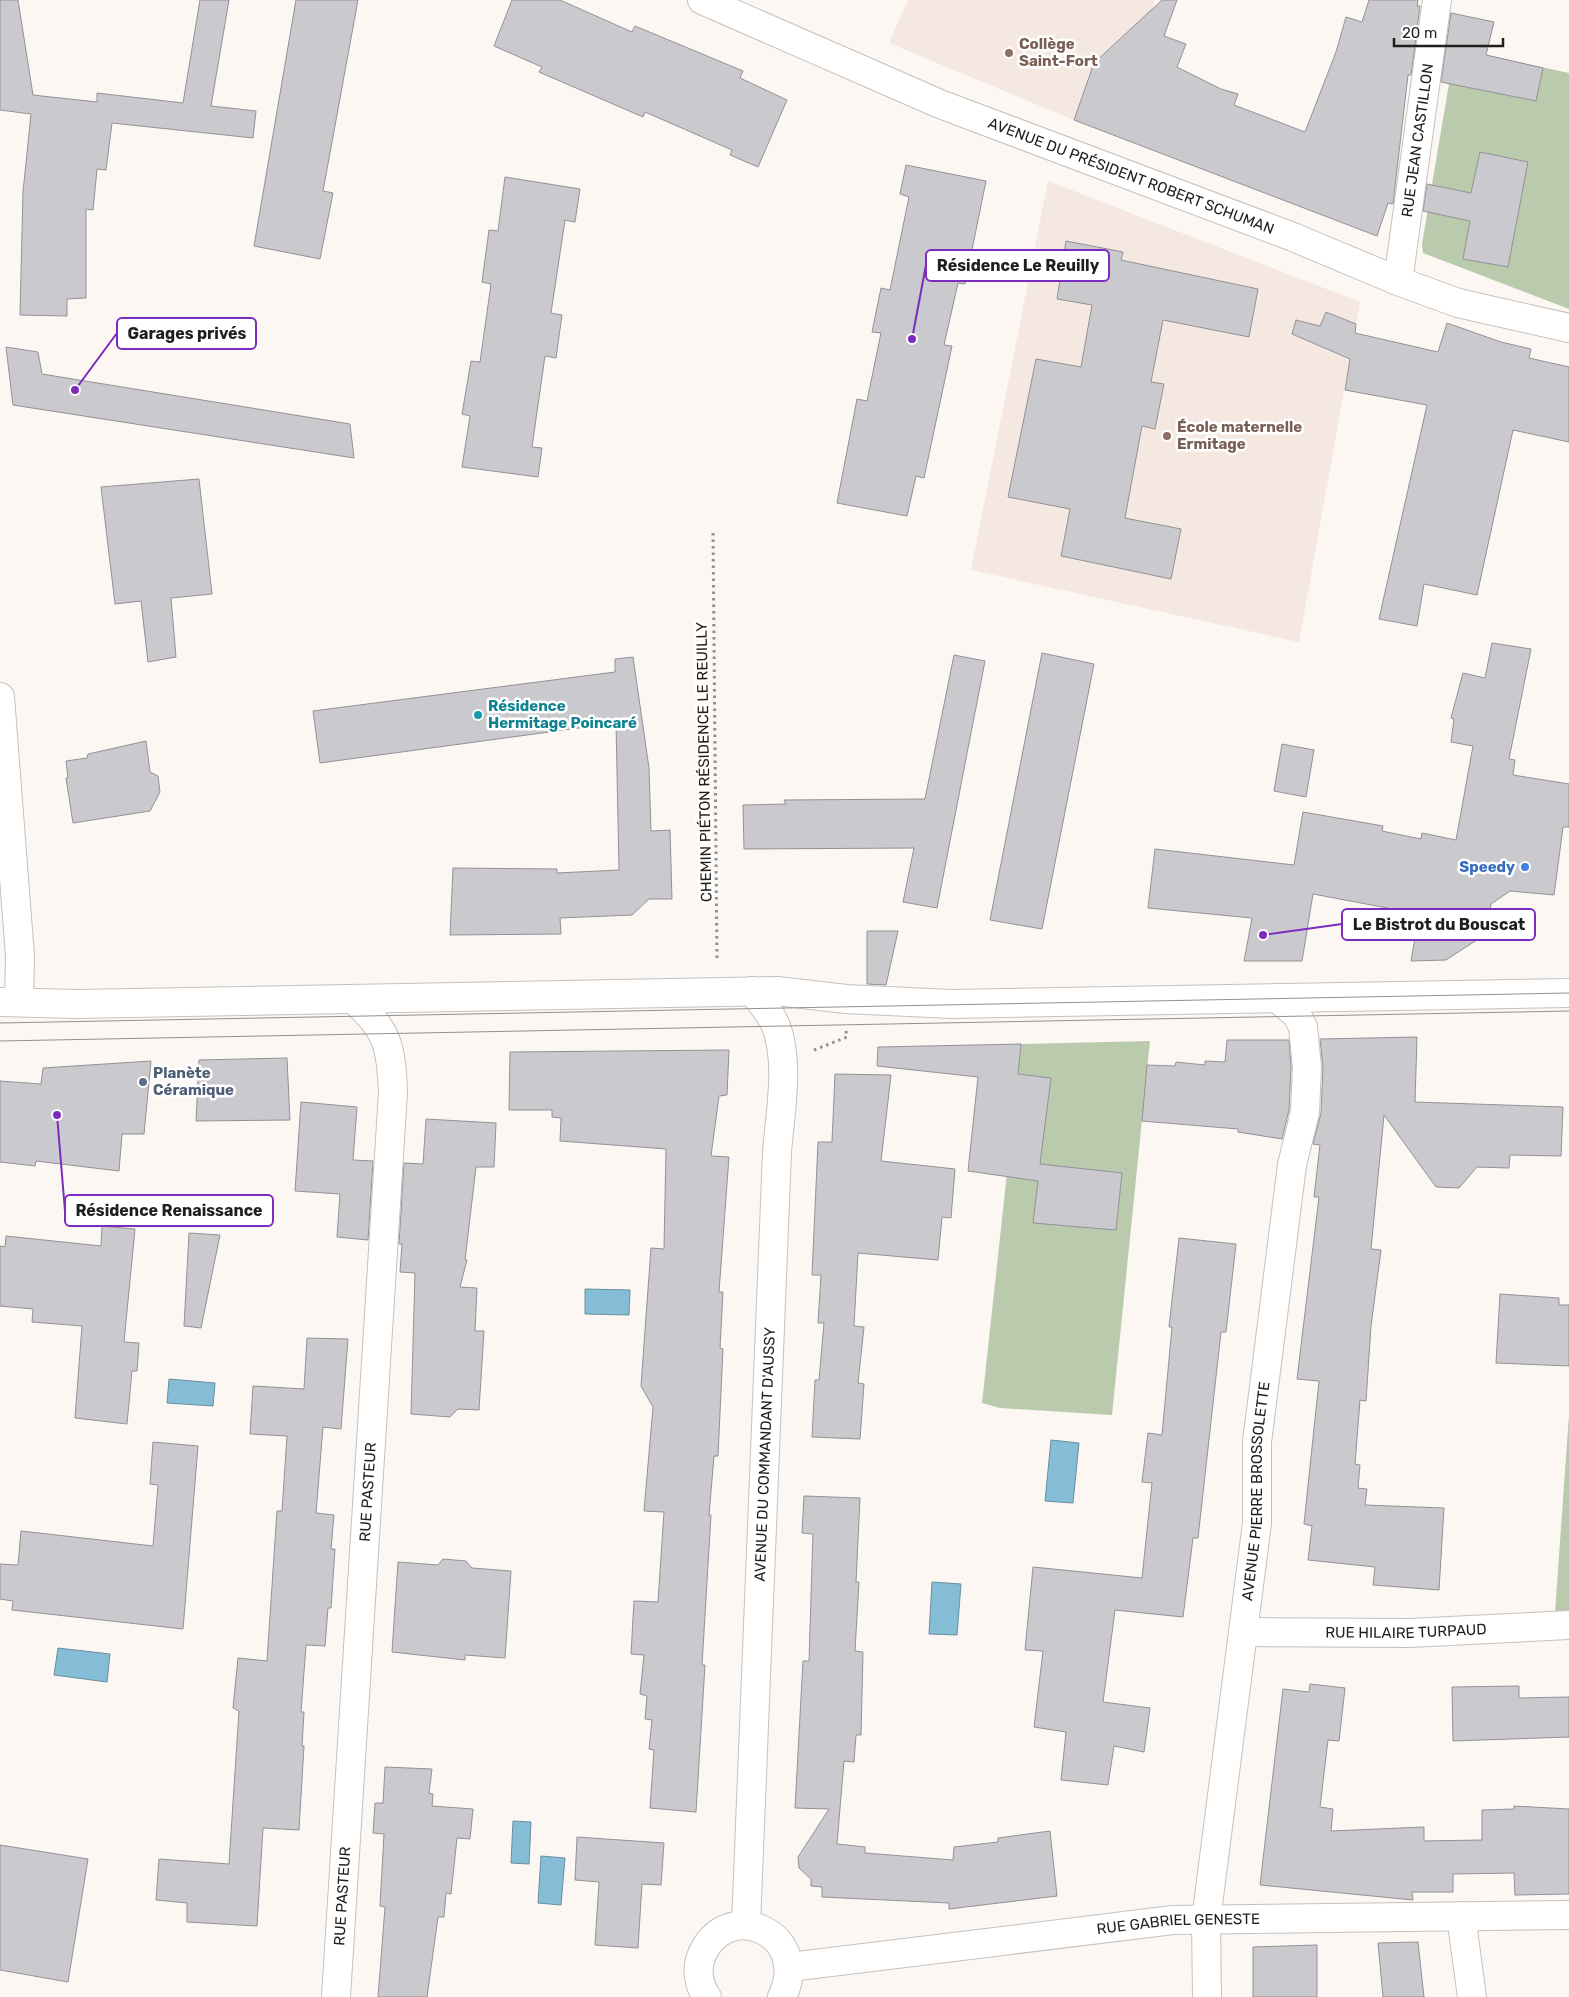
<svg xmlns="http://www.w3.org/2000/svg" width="1569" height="1997" viewBox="0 0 1569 1997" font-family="Rubik,sans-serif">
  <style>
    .built { fill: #f5e8e0 }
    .green { fill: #bacaac }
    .water { fill: #86bdd6; stroke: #688e9f }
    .building { fill: #cac9ce; stroke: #929196 }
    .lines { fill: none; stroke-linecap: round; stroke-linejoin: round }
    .street-casing { stroke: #c6c1bd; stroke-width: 30 }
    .secondary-casing { stroke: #c6c1bd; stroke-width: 30 }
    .path { stroke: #938f8c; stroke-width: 3; stroke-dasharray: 2.5 4; stroke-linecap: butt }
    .street { stroke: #fff; stroke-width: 28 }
    .secondary { stroke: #fff; stroke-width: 28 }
    .tram { stroke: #94908e; stroke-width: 1 }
    .education-dot { fill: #8d6e63; stroke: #fff; stroke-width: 2 }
    .culture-dot { fill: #0f9aa8; stroke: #fff; stroke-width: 2 }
    .shop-dot { fill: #3f7fe0; stroke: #fff; stroke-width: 2 }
    .service-dot { fill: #5c6f8a; stroke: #fff; stroke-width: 2 }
    .labels { text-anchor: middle; stroke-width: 5; stroke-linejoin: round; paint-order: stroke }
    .education-label { font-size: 15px; font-weight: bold; fill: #785e54; stroke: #fff; text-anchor: start }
    .street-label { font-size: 15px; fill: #211f1e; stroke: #fff }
    .culture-label { font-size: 15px; font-weight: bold; fill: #0d838f; stroke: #fff; text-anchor: start }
    .shop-label { font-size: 15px; font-weight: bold; fill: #366cbe; stroke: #fff; text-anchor: end }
    .service-label { font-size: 15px; font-weight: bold; fill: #4e5e75; stroke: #fff; text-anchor: start }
    .leader { fill: none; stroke: #7b2cbf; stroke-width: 2 }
    .callout-dot { fill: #7b2cbf; stroke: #fff; stroke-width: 2 }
    .callout { fill: #fff; stroke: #7b2cbf; stroke-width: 2 }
    .callout-label { font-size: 16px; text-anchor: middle; font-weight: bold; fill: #211f1e }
  </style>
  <rect width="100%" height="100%" fill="#fcf7f3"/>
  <g class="built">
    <polygon points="908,0 1155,0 1145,29 1094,63 1074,120 889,43"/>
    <polygon points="1048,181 1360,302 1299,642 971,570"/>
  </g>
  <g class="green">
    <polygon points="1455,48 1569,73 1569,309 1423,253 1422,244"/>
    <polygon points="1150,1041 1112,1415 1000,1408 982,1403 1021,1044"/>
    <polygon points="1569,1415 1569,1614 1555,1613 1568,1428"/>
  </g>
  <g class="water">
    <polygon points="585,1289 630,1290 629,1315 585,1314"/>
    <polygon points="169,1379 215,1383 213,1406 167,1403"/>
    <polygon points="1051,1440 1079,1443 1073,1503 1045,1501"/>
    <polygon points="932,1582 961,1584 957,1635 929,1634"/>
    <polygon points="58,1648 110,1654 107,1682 54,1675"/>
    <polygon points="513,1821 531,1822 529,1864 511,1863"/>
    <polygon points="541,1856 565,1858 561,1905 538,1903"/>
  </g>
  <g class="building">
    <polygon points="0,0 18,0 33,95 97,102 97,93 183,103 200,0 229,0 211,106 256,111 253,138 112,123 106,170 97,169 93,210 86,209 86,298 67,299 67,316 20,315 23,192 31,114 0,110"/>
    <polygon points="296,0 358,0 323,191 333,193 320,259 254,246"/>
    <polygon points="512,0 560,0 632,32 635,26 743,71 740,78 787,100 758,167 730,155 732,150 645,112 643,117 539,72 542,67 494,46"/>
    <polygon points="1162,0 1177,0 1164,36 1186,44 1177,67 1221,89 1238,94 1234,105 1305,132 1336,52 1346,17 1362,22 1369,0 1418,0 1417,6 1420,6 1411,75 1408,75 1393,204 1388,203 1377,236 1074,120 1094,63"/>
    <polygon points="1451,13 1494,22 1486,55 1543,68 1536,101 1441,82"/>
    <polygon points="1480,152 1528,162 1508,267 1463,259 1470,221 1423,211 1427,184 1471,193"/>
    <polygon points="906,165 986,181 965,284 958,283 944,345 952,346 924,478 916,476 907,516 837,503 857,399 867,401 881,333 872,332 881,288 890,290 909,197 900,194"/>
    <polygon points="505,177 580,189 575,222 565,220 551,313 562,315 556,358 545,356 532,447 542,448 538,477 462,467 470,416 462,414 471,361 480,362 491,284 482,282 489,230 498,231"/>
    <polygon points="1066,241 1123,252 1121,260 1258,289 1249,337 1163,320 1151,382 1164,384 1155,429 1142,426 1125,518 1181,529 1171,579 1061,556 1070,509 1008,497 1036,359 1081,367 1092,305 1057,299"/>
    <polygon points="1326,312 1356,324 1355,333 1438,352 1447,323 1501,342 1531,349 1529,358 1569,367 1569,442 1513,430 1477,595 1424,584 1417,626 1379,619 1427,405 1345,390 1350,359 1292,334 1296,320 1320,326"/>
    <polygon points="6,347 38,352 42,374 350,424 354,458 13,405"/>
    <polygon points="199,479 212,594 171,598 176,657 148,662 141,601 115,604 101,487"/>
    <polygon points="1492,643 1531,649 1509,759 1515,760 1513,775 1569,784 1569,827 1563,827 1554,895 1510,891 1491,904 1486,934 1446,960 1411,961 1419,914 1313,894 1302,961 1244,961 1252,918 1148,908 1155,849 1294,865 1303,812 1383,826 1382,831 1421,839 1422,833 1456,840 1473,746 1451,742 1454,719 1451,718 1463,673 1485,678"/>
    <polygon points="1042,653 1094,664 1042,929 990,920"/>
    <polygon points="954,655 985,661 937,908 903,902 914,848 744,849 743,805 786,804 784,800 925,799"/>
    <polygon points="633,657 649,768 651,831 670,830 672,899 649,899 632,915 560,918 561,934 450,935 453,868 557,869 557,873 619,870 616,723 320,763 313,711 615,672 615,659"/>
    <polygon points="146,741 150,772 158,776 160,792 150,811 73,823 66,778 68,778 66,761 87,758 88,754"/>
    <polygon points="1282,744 1314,750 1306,797 1274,791"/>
    <polygon points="867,931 898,931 886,985 867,984"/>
    <polygon points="1417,1037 1415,1102 1563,1107 1561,1156 1510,1155 1509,1168 1477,1167 1459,1188 1436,1187 1384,1115 1371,1249 1381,1250 1371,1326 1366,1401 1360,1400 1355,1464 1360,1465 1358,1488 1367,1489 1365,1505 1444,1508 1439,1590 1373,1585 1375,1567 1308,1560 1312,1526 1304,1524 1319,1381 1297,1379 1319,1197 1314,1197 1320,1145 1313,1144 1321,1113 1323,1068 1320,1039"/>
    <polygon points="1227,1040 1289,1040 1291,1067 1289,1110 1282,1139 1238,1132 1238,1129 1142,1121 1147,1065 1175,1066 1176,1062 1205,1065 1205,1061 1225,1062"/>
    <polygon points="1021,1044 1018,1074 1051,1078 1040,1164 1122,1173 1116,1230 1033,1223 1038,1181 968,1171 978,1077 877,1066 878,1047"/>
    <polygon points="729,1050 727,1095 719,1096 711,1156 729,1157 719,1292 723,1292 720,1348 723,1349 718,1456 714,1456 709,1515 711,1515 702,1665 705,1665 696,1812 650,1808 654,1750 649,1749 652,1720 645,1719 647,1696 640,1694 644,1655 631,1654 634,1601 658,1602 664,1512 644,1511 653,1407 641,1386 651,1248 664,1249 666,1149 560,1141 561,1118 552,1117 552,1110 509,1110 510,1052"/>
    <polygon points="287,1058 290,1120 196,1121 199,1060"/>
    <polygon points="151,1061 144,1134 122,1134 119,1171 36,1161 35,1166 0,1162 0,1081 41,1084 43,1068"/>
    <polygon points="835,1074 891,1075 881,1161 955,1169 951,1218 942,1217 938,1260 858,1253 854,1326 864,1327 858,1383 864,1384 860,1439 812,1437 815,1380 819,1380 824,1323 818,1323 821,1275 812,1275 818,1142 832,1142"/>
    <polygon points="301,1102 357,1107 353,1160 373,1161 368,1240 337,1237 340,1194 295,1191"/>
    <polygon points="426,1119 496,1123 494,1167 476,1167 465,1260 467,1260 460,1287 477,1288 475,1331 484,1331 479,1410 458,1409 450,1417 411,1414 415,1273 400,1272 402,1244 399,1244 404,1163 423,1164"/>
    <polygon points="102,1226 135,1229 124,1342 139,1343 137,1371 132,1371 127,1424 75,1418 82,1326 32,1322 33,1309 0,1306 0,1246 5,1247 6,1236 101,1246"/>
    <polygon points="189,1233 220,1235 201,1328 184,1326"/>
    <polygon points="1179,1238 1236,1244 1226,1332 1221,1332 1198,1538 1193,1538 1183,1617 1115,1610 1103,1702 1150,1708 1144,1752 1114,1746 1108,1785 1061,1780 1066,1732 1034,1727 1043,1651 1025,1650 1033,1567 1142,1578 1152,1483 1142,1482 1148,1433 1162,1435 1172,1327 1169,1327"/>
    <polygon points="1500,1294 1559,1298 1559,1305 1569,1305 1569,1366 1496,1363"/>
    <polygon points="307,1338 348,1339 341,1429 323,1427 316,1513 334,1515 331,1549 335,1549 331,1608 328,1608 325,1646 306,1645 301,1712 304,1712 302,1746 304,1746 299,1830 263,1828 257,1926 187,1922 187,1903 156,1900 159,1859 229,1864 239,1711 233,1708 238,1658 267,1661 277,1511 282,1511 287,1436 250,1434 253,1386 304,1389"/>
    <polygon points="153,1442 198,1446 183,1629 12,1610 13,1601 0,1599 0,1564 18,1565 21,1531 153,1546 158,1485 150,1484"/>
    <polygon points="804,1496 860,1498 856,1582 859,1582 855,1651 863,1652 861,1735 856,1735 854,1762 844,1761 837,1844 865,1847 865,1853 953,1860 954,1847 998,1842 998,1838 1050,1831 1057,1896 949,1909 949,1903 822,1897 822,1887 811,1886 811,1879 799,1868 798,1857 829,1809 795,1808 803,1661 809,1661 813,1534 802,1533"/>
    <polygon points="443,1559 466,1561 472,1568 511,1571 505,1658 465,1655 465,1660 392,1652 398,1562 438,1565"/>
    <polygon points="1310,1684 1345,1688 1339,1741 1328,1740 1320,1807 1333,1809 1331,1831 1424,1827 1424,1841 1482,1840 1482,1810 1514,1809 1514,1806 1569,1809 1569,1894 1515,1895 1514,1873 1453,1874 1453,1892 1412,1892 1413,1900 1260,1885 1283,1689 1309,1692"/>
    <polygon points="1519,1686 1519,1698 1569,1697 1569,1737 1453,1741 1452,1687"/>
    <polygon points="385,1767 432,1769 429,1793 433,1794 432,1806 473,1809 470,1839 457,1838 451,1894 446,1893 444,1917 438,1917 427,1997 378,1997 385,1907 380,1906 384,1834 373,1833 375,1803 383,1803"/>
    <polygon points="577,1837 664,1843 661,1885 642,1884 638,1948 595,1945 599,1882 575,1880"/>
    <polygon points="0,1845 88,1859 68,1982 0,1970"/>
    <polygon points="1418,1942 1424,1997 1383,1997 1378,1943"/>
    <polygon points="1317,1945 1317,1997 1253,1997 1253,1947"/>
  </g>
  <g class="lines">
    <defs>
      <g id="street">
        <path id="s1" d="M702,0L940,104L1293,237L1398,281L1458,303L1569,328"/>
        <path id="s2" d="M1398,281L1437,0"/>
        <polyline points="0,697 20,956 19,1002"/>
        <path id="s3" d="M1245,1632L1409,1633L1569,1625"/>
        <polyline points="1461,1916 1472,1997"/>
        <path id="s4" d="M746,1925L777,1152C780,1112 790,1064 776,1026C770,1012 761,1002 752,991"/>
        <path id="s5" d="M790,1967L1173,1920L1569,1915"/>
        <path id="s6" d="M336,1997L393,1092C391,1046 388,1030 353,999"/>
        <path d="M707,1997C699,1986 696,1970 701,1957C725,1895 813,1933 782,1997"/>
        <path id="s7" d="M1207,1997L1206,1920L1257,1523V1442L1292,1165L1305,1112L1307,1067L1303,1027L1297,1015L1277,998"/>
      </g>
      <polyline id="secondary" points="0,1002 76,1004 777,991 846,999 951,1004 1569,993"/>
    </defs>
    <use href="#street" class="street-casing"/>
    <use href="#secondary" class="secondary-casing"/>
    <g class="path">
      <polyline points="713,533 717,961"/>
      <polyline points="814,1050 847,1037 846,1031"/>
    </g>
    <use href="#street" class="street"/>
    <use href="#secondary" class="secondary"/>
    <g class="tram">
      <polyline points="0,1023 1569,993"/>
      <polyline points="0,1041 1569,1011"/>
    </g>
  </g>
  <g class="education-dot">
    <circle cx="1009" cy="53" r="5"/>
    <circle cx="1167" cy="436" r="5"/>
  </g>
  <circle class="culture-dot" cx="478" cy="715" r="5"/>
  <circle class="shop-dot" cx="1525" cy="867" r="5"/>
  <circle class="service-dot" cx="143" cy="1082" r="5"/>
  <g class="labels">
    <g class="education-label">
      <text x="1019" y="49">Collège<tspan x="1019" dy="17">Saint-Fort</tspan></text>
      <text x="1177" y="432">École maternelle<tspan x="1177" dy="17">Ermitage</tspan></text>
    </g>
    <g class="street-label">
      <text dy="5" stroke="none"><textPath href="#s2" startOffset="142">RUE JEAN CASTILLON</textPath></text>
      <text dy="5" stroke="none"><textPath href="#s1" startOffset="464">AVENUE DU PRÉSIDENT ROBERT SCHUMAN</textPath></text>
      <text transform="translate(704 762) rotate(-91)" y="5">CHEMIN PIÉTON RÉSIDENCE LE REUILLY</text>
      <text dy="5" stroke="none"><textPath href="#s4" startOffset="471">AVENUE DU COMMANDANT D'AUSSY</textPath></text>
      <text dy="5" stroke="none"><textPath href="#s7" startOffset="509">AVENUE PIERRE BROSSOLETTE</textPath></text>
      <text dy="5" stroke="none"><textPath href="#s6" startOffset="506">RUE PASTEUR</textPath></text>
      <text dy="5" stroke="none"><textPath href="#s3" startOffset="161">RUE HILAIRE TURPAUD</textPath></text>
      <text dy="5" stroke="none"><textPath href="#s6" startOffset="101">RUE PASTEUR</textPath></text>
      <text dy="5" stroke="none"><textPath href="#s5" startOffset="391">RUE GABRIEL GENESTE</textPath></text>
    </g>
    <g class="culture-label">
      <text x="488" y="711">Résidence<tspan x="488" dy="17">Hermitage Poincaré</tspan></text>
    </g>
    <g class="shop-label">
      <text x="1515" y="872">Speedy</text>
    </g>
    <g class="service-label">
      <text x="153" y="1078">Planète<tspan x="153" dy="17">Céramique</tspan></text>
    </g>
  </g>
  <path class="leader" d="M912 339L926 265M75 390L117 333M1263 935L1342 924M57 1115L65 1211"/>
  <g class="callout-dot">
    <circle cx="912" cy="339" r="5"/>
    <circle cx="75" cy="390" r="5"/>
    <circle cx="1263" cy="935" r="5"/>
    <circle cx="57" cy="1115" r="5"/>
  </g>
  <g class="callout">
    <rect x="926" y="250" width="183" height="31" rx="5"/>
    <rect x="117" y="318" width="139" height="31" rx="5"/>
    <rect x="1342" y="909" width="193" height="31" rx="5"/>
    <rect x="65" y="1195" width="208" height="31" rx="5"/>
  </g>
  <g class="callout-label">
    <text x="1018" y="271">Résidence Le Reuilly</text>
    <text x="187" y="339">Garages privés</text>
    <text x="1439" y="930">Le Bistrot du Bouscat</text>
    <text x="169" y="1216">Résidence Renaissance</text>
  </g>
  <path d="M1394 38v8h109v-8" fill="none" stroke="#211f1e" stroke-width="2.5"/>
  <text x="1402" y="38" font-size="15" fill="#211f1e" stroke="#ffffff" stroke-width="4" paint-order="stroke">20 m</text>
</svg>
